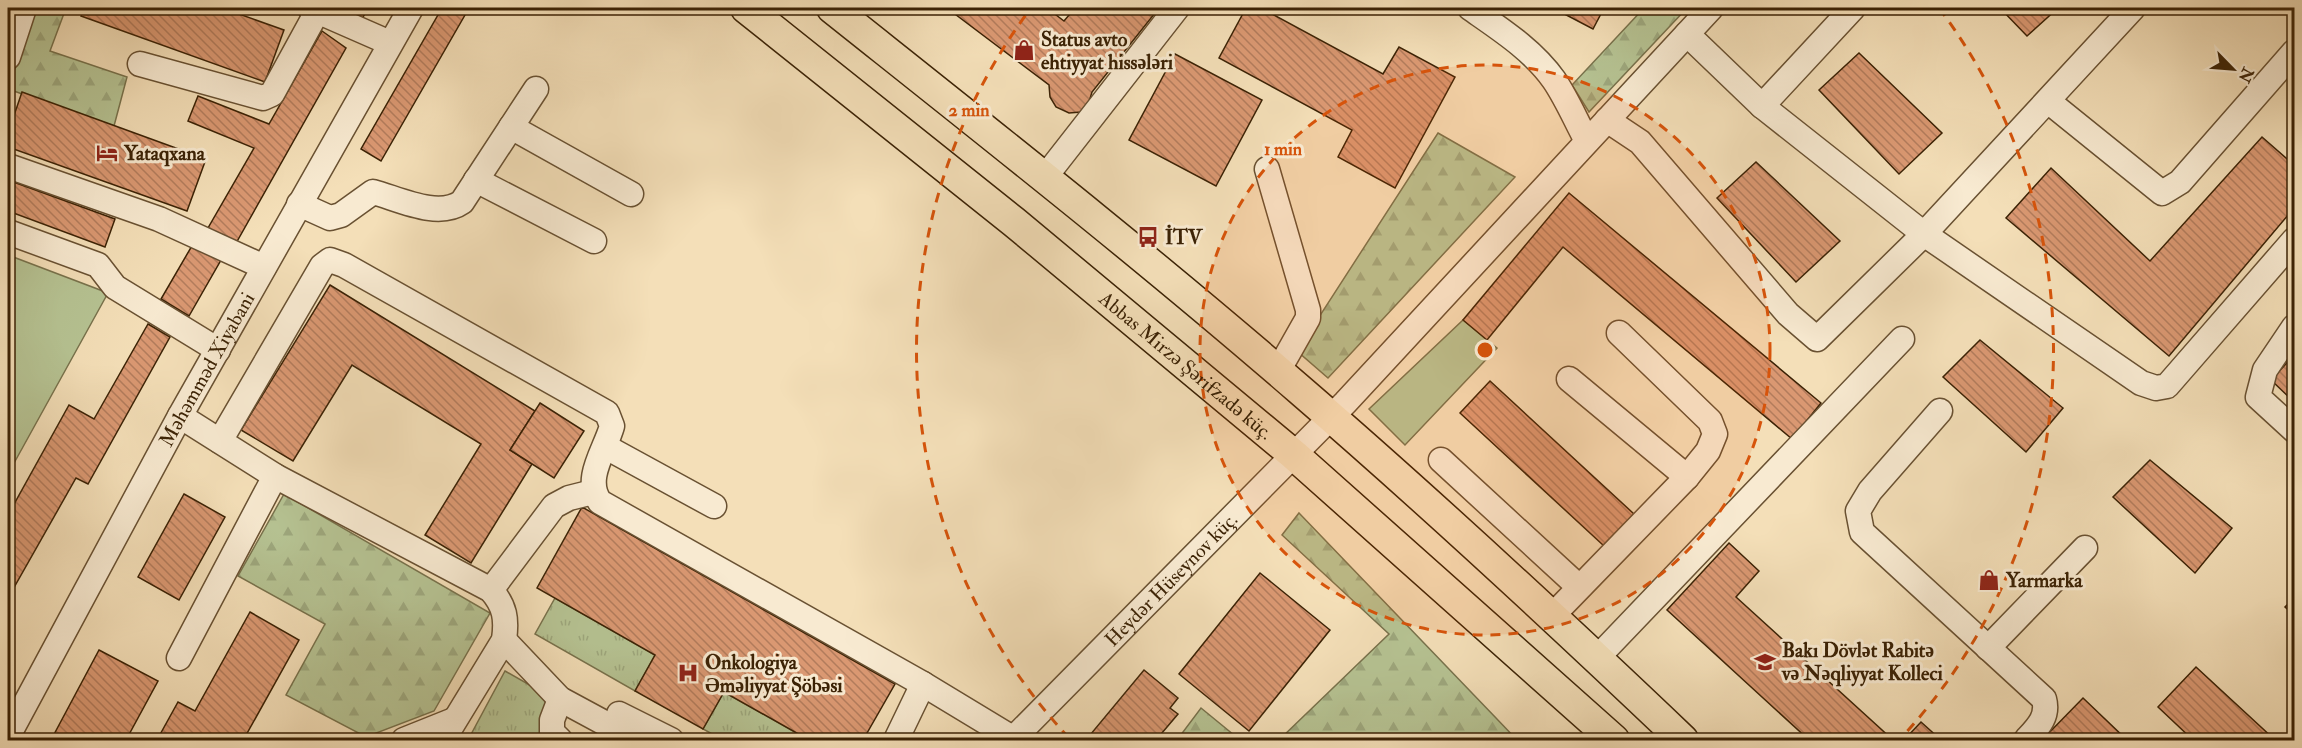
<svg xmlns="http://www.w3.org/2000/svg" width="2302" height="748" viewBox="0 0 2302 748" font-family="'IM FELL Double Pica',serif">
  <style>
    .grass { fill: url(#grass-tufts); stroke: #78724c; stroke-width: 1.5 }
    .forest { fill: url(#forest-firs); stroke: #78724c; stroke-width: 1.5 }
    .park { fill: #b6c393; stroke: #78724c; stroke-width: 1.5 }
    .building { fill: url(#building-back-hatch); stroke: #3b2205; stroke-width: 1.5 }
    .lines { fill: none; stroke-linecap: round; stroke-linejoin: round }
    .minor-casing { stroke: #695132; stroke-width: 27 }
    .major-casing { stroke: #3b2205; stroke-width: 33 }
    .minor { stroke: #f8ead1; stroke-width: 24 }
    .major { stroke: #f4dfb8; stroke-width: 30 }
    .ring { fill: none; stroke: #d7540b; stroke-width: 3; stroke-dasharray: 10 8 }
    .labels { text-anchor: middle; stroke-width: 6; stroke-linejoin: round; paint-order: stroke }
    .poi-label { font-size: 20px; font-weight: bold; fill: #3b2205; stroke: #f8ead1; text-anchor: start }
    .street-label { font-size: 20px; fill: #3b2205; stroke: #f8ead1 }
    .centre { fill: #d7540b; stroke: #f8ead1; stroke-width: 3 }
    .ring-label { font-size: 18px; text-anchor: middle; font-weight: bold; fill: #d7540b; stroke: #f8ead1; stroke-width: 6; stroke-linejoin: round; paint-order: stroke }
  </style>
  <defs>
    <pattern id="grass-tufts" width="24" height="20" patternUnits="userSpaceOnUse" patternTransform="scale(1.5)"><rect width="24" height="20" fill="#b6c393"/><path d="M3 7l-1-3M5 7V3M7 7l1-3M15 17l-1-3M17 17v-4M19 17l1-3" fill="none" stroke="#9da77d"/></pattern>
    <pattern id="forest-firs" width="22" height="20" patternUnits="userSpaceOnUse" patternTransform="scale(1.5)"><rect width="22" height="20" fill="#b6c393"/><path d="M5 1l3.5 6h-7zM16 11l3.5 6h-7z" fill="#9da77d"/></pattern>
    <pattern id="building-back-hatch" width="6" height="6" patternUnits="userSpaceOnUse" patternTransform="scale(1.5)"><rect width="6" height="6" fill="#da9872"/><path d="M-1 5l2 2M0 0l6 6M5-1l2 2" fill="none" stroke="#b27c5c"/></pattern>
  </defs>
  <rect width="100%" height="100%" fill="#f4dfb8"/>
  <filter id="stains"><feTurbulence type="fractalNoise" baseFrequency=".00333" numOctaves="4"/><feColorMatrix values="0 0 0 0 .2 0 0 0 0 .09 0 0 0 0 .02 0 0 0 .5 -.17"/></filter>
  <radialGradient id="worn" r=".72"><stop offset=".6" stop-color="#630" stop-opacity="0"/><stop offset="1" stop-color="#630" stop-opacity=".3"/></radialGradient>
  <g class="grass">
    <polygon points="555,598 655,655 635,691 535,634"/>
    <polygon points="505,671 549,696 546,740 468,740"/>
    <polygon points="724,692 809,740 723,740 703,729"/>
  </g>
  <g class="forest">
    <polygon points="35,8 66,8 50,51 127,77 114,126 8,89"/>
    <polygon points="1644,8 1687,8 1589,112 1572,85"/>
    <polygon points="1438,133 1515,177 1328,378 1297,351"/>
    <polygon points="284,494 490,613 434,711 366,737 286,695 325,624 238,576"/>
    <polygon points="1299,513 1496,718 1517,740 1426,740 1420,734 1414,740 1279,740 1389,634 1282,535"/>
    <polygon points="1201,708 1240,740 1177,740"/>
  </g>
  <g class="park">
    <polygon points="8,255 108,293 8,474"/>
    <polygon points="1463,320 1497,348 1405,445 1369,409"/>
  </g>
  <g class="building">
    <polygon points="84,8 222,8 284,30 265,82 81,16"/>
    <polygon points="328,8 368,8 362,19"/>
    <polygon points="442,8 469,8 381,161 361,149"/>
    <polygon points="947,8 1047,8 1064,21 1075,8 1159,8 1092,92 1088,105 1081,112 1069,113 1056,107 1050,97 1049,85"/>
    <polygon points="1246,8 1261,8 1383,74 1399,47 1455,77 1395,188 1338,157 1352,130 1219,58"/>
    <polygon points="1553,8 1604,8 1593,29"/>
    <polygon points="2000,8 2058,8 2027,36"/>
    <polygon points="322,31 346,48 235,245 208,228 254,148 188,121 198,96 269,124"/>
    <polygon points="1859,53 1942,133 1899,174 1819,90"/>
    <polygon points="1175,54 1262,100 1216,186 1129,140"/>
    <polygon points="22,92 206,159 187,211 8,147 8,133"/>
    <polygon points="2262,137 2294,165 2294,208 2169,356 2006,218 2051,168 2150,261"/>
    <polygon points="1756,162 1840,241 1796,282 1717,198"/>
    <polygon points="8,180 115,219 105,247 8,211"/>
    <polygon points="1569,193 1821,403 1792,439 1563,247 1487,340 1463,320"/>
    <polygon points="193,244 221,260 189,316 161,299"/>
    <polygon points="330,285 535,411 510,450 532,464 471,563 425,535 481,444 352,365 293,461 241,430"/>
    <polygon points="148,324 170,337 88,484 76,478 12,591 8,589 8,515 69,405 94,419"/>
    <polygon points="1980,340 2063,408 2026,452 1943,377"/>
    <polygon points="2294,355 2294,402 2271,380"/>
    <polygon points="1490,381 1634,514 1604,546 1460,413"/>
    <polygon points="540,403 584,431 554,478 510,450"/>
    <polygon points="2150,460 2232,528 2195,573 2113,497"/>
    <polygon points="184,494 225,517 179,600 138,577"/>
    <polygon points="582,507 895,684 863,740 809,740 724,692 703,729 635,691 655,655 537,588"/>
    <polygon points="1729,543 1759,571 1736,597 1893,740 1809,740 1667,610"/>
    <polygon points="1260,573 1330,630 1249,731 1179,674"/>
    <polygon points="2294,598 2294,615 2285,607"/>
    <polygon points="250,612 299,640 245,737 252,740 157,740 178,702 195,711"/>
    <polygon points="99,650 158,681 126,740 51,740"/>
    <polygon points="2196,667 2275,740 2193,740 2158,707"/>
    <polygon points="1144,670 1178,698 1170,708 1178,714 1156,740 1097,740 1090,735"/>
    <polygon points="2083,698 2127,740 2042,740"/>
    <polygon points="1921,722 1941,740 1904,740"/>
  </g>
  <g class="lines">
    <defs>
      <g id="minor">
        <polyline points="310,8 390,43"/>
        <path d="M1470,8C1500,29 1533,50 1554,80C1567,99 1576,121 1587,141"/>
        <polyline points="1687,34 1762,106 1853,8"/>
        <polyline points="8,57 24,8"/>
        <polyline points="140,64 263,98 272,94 318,10"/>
        <polyline points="2048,101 2162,193 2180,182 2294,52"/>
        <polyline points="1762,106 1924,234 2141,383 2156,388 2167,386 2294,240"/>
        <polyline points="1607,120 1640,142 1788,314 1817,339 1924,234 2133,8"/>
        <polyline points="511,127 631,194"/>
        <polyline points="8,166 159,219 264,267"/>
        <polyline points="1267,169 1308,310 1308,318 1278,371"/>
        <polyline points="1045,177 1177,8"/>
        <polyline points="476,180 594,241"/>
        <path d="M299,204L330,218L341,215L373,192C399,199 438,219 462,202L536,89"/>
        <polyline points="8,232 98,265 115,287 218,350"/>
        <polyline points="2294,327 2265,370 2258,397 2294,430"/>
        <polyline points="1569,379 1687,477"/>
        <path d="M1940,411L1870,491L1858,511L1862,532L2044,699C2049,717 2037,728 2026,740"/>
        <path d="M180,416L275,476L491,590C505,606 507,619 504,640L443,740"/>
        <path d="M220,441L322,266L330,260L344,265L607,413L612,426C605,451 583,479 600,502L923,684L1014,739"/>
        <polyline points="606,447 714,506"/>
        <polyline points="1441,460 1579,587"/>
        <polyline points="491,590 554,506 569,498 593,492"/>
        <polyline points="1553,615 1687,477 1708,451 1715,434 1710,421 1619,333"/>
        <polyline points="504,640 560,699 636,740"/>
        <polyline points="1988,648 2085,548"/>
        <polyline points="179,658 275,476"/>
        <polyline points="1597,658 1902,339"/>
        <polyline points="619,714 671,740"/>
        <path id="s1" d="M8,736L180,416L411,8"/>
        <polyline points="404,740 454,720"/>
        <polyline points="560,740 552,732 552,720 560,699"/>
        <polyline points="896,740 923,684"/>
        <path id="s2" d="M1012,740L1345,403L1711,8"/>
      </g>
      <g id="major">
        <path id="s3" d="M746,8L1014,222L1294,455L1614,740"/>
        <path d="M832,8C989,133 1148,258 1300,390C1431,503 1558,621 1683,740"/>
      </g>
    </defs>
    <use href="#minor" class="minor-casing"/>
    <use href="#major" class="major-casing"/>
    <use href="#minor" class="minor"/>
    <use href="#major" class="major"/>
  </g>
  <circle cx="1485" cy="350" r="285" fill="#d7540b" fill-opacity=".12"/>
  <g class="ring">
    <circle cx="1485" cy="350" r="285"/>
    <path d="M1069 738A569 569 0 0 1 1031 8M1939 8A569 569 0 0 1 1901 738"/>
  </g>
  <defs>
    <symbol id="shop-bare" viewBox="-9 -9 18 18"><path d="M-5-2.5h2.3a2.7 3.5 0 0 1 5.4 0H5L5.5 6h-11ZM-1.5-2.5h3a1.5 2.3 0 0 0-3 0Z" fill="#8f2418" stroke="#f8ead1" stroke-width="2.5" paint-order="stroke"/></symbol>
    <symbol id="hotel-bare" viewBox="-9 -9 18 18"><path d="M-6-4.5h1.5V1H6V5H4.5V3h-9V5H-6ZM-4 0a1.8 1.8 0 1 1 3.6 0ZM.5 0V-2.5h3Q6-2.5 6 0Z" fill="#8f2418" stroke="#f8ead1" stroke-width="2.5" paint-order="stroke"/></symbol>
    <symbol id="bus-bare" viewBox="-9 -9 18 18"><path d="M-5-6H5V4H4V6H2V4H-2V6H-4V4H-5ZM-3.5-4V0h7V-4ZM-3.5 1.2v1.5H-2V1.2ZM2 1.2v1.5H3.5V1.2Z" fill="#8f2418" stroke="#f8ead1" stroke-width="2.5" paint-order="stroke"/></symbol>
    <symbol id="university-bare" viewBox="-9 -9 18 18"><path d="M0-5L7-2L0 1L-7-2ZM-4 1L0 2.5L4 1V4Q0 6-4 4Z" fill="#8f2418" stroke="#f8ead1" stroke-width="2.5" paint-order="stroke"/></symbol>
    <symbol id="hospital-bare" viewBox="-9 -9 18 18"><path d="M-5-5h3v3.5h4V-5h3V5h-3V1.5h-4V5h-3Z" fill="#8f2418" stroke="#f8ead1" stroke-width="2.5" paint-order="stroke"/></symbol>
  </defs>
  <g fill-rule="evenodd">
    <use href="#shop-bare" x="1009" y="35" width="30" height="30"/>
    <use href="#hotel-bare" x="92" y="138" width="30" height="30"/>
    <use href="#bus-bare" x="1133" y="222" width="30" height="30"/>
    <use href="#shop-bare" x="1974" y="565" width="30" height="30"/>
    <use href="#university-bare" x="1750" y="647" width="30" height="30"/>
    <use href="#hospital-bare" x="673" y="658" width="30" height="30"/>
  </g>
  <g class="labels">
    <g class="poi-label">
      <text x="1041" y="46">Status avto<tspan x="1041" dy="23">ehtiyyat hissələri</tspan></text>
      <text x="124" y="160">Yataqxana</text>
      <text x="1165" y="244">İTV</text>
      <text x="2006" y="587">Yarmarka</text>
      <text x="1782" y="657">Bakı Dövlət Rabitə<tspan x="1782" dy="23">və Nəqliyyat Kolleci</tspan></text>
      <text x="705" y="669">Onkologiya<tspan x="705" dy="23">Əməliyyat Şöbəsi</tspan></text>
    </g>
    <g class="street-label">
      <text dy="7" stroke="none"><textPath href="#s3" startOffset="567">Abbas Mirzə Şərifzadə küç.</textPath></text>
      <text dy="7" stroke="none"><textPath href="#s1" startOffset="417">Məhəmməd Xiyabani</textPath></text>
      <text dy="7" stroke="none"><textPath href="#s2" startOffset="226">Heydər Hüseynov küç.</textPath></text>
    </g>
  </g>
  <circle cx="1485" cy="350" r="9" class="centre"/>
  <g class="ring-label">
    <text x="969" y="116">2 min</text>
    <text x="1283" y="155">1 min</text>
  </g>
  <rect width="2302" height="748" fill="none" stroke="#f4dfb8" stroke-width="30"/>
  <rect x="9" y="9" width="2284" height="730" fill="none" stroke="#3b2205" stroke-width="3"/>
  <rect x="15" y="15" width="2272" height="718" fill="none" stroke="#3b2205" stroke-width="1.5"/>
  <g transform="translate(2233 69) rotate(115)" stroke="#f8ead1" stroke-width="4.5" paint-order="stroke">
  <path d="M0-4.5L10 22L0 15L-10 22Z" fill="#3b2205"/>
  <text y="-9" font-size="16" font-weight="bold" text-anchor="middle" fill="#3b2205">N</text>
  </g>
  <rect width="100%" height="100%" filter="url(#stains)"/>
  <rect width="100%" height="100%" fill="url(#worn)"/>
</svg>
